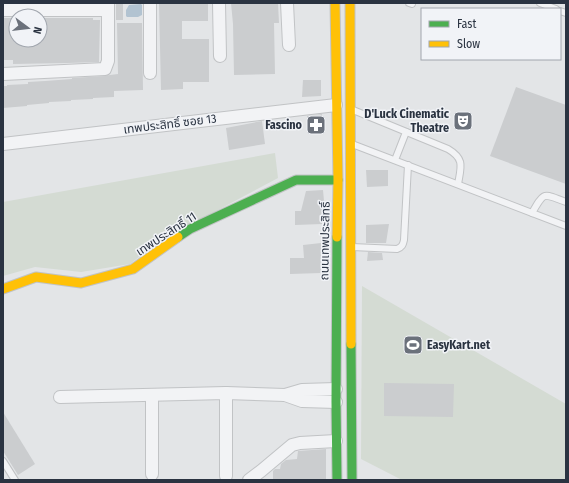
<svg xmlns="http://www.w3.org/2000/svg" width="569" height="483" viewBox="0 0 569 483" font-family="'Fira Sans Condensed','Noto Sans Thai',sans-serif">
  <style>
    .green { fill: #d4dbd3 }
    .water { fill: #b2c3d1 }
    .building { fill: #cbcdcf }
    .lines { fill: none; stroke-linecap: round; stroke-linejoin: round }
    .lane-casing { stroke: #c1c3c5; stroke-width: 8 }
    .street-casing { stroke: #c1c3c5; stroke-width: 14 }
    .fast-casing { stroke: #c1c3c5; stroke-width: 11 }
    .slow-casing { stroke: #c1c3c5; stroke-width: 11 }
    .lane { stroke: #f2f3f5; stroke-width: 6 }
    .street { stroke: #f2f3f5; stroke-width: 12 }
    .fast { stroke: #4caf50; stroke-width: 9 }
    .slow { stroke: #ffc107; stroke-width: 9 }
    .labels { text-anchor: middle; stroke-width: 3; stroke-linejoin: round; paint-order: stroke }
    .poi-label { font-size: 12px; font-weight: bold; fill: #2a3341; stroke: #f1f3f7; text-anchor: end }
    .street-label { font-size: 12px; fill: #2a3341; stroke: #f1f3f7 }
  </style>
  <rect width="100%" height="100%" fill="#e3e5e7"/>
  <g class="green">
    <polygon points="275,153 278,178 158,242 130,264 81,272 35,267 3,276 3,202"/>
    <polygon points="362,286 566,404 566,480 402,480 361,459"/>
  </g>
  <polygon class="water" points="141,4 142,5 142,15 138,17 127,17 126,16 126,10 129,5"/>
  <g class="building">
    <rect x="116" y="3" width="7" height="17"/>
    <polygon points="159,3 208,3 208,21 182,21 182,39 209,39 209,82 183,82 183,89 161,90"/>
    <polygon points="231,3 278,3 279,23 274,23 275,74 234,75 233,24"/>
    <polygon points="3,18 16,18 16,41 40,41 40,18 93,18 93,20 100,20 99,62 67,63 13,64 13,60 3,60"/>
    <polygon points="117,23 142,23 143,90 114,91 114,97 93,98 93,99 71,100 71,101 49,102 49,103 27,105 27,106 3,108 3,86 7,86 7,85 28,84 28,82 45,81 72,79 72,78 105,76 110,75 118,74"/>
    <polygon points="303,80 321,80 321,96 302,97"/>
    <polygon points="516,87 566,105 566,184 490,156"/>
    <polygon points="322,114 322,133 308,134 307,116"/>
    <polygon points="262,121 265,144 229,150 226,128"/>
    <polygon points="366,170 388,170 388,186 367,187"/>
    <polygon points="323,190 324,201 323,201 322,224 295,225 295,211 301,211 306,191"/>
    <polygon points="389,224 386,243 366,243 366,225"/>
    <polygon points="321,243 321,273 290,274 290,258 304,258 303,245"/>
    <polygon points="368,252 382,253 383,260 367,261"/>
    <polygon points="384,383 454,384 453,417 384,416"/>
    <polygon points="3,412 35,464 18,475 3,451"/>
    <polygon points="326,449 326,480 273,480 273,471 275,469 280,469 281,464 286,460 297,459 298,451"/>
  </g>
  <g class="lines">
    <defs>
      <g id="lane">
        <polyline points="409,3 412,4"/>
        <polyline points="540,3 556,9"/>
        <polyline points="560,11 566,13"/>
        <path d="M353,110L448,149C465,159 461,167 458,184"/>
        <polyline points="352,144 566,226"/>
        <polyline points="395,160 406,132"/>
        <path d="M532,213C545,190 543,194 566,202"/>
        <path d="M352,247L397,249C402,247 403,245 404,240L408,165"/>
        <polyline points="3,461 15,480"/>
      </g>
      <g id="street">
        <polyline points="150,3 150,73"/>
        <polyline points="219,3 220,56"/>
        <polyline points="287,3 289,45"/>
        <polyline points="3,10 108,10"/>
        <polyline points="3,74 105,69 108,61 108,3"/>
        <polyline points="3,144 336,105"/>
        <polyline points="285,395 302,401 336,402"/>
        <polyline points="60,397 226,393 285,395 302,390 336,389"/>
        <polyline points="152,474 152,395"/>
        <polyline points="226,476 226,393"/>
        <polyline points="249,480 261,471 292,445 300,443 336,441"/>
      </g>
      <g id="fast">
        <polyline points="178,237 190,229 296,180 338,180"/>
        <polyline points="351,344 352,480"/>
        <polyline points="337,480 336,402 337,237"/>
      </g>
      <g id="slow">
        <polyline points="335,3 338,180 337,237"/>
        <polyline points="350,3 351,344"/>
        <polyline points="3,289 36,277 81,283 133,269 178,237"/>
      </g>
    </defs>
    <use href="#lane" class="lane-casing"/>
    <use href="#street" class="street-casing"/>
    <use href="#fast" class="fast-casing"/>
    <use href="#slow" class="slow-casing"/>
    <use href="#lane" class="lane"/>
    <use href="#street" class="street"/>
    <use href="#fast" class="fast"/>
    <use href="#slow" class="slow"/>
  </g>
  <defs>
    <symbol id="theatre-square" viewBox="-11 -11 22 22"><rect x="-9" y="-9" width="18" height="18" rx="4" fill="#6b717b" stroke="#f1f3f7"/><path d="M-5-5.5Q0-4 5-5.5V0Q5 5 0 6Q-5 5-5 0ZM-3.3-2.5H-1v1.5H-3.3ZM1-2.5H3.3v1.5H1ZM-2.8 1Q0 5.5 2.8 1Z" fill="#fff"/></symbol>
    <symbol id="pharmacy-square" viewBox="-11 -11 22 22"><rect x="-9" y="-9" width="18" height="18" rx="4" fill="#6b717b" stroke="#f1f3f7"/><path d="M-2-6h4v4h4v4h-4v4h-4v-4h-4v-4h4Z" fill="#fff"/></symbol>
    <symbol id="stadium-square" viewBox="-11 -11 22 22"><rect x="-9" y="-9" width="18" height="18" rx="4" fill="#6b717b" stroke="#f1f3f7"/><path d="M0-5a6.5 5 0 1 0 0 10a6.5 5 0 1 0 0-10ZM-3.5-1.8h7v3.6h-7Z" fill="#fff"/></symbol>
  </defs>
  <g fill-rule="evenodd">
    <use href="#theatre-square" x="452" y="110" width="22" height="22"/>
    <use href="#pharmacy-square" x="305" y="114" width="22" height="22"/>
    <use href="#stadium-square" x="402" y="334" width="22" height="22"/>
  </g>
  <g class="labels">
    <g class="poi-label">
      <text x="449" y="118">D'Luck Cinematic<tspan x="449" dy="14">Theatre</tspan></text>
      <text x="302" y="129">Fascino</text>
      <text x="427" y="349" text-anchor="start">EasyKart.net</text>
    </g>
    <g class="street-label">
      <text transform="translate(170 124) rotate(-7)" y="4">เทพประสิทธิ์ ซอย 13</text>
      <text transform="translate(166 234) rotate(-33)" y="4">เทพประสิทธิ์ 11</text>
      <text transform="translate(325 241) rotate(-89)" y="4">ถนนเทพประสิทธิ์</text>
    </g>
  </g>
  <rect width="569" height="483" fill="none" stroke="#2a3341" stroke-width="8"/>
  <rect x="421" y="8" width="140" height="52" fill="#f1f3f7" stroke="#a1a6ae"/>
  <rect x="429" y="21" width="20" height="6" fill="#4caf50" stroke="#a1a6ae"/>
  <text x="457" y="28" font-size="12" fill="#2a3341">Fast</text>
  <rect x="429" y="41" width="20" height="6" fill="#ffc107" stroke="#a1a6ae"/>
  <text x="457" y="48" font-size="12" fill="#2a3341">Slow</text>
  <g transform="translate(28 28) rotate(105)"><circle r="19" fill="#f1f3f7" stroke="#a1a6ae"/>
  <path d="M0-3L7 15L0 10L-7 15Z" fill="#6b717b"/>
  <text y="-6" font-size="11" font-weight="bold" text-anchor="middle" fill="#2a3341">N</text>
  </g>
</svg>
